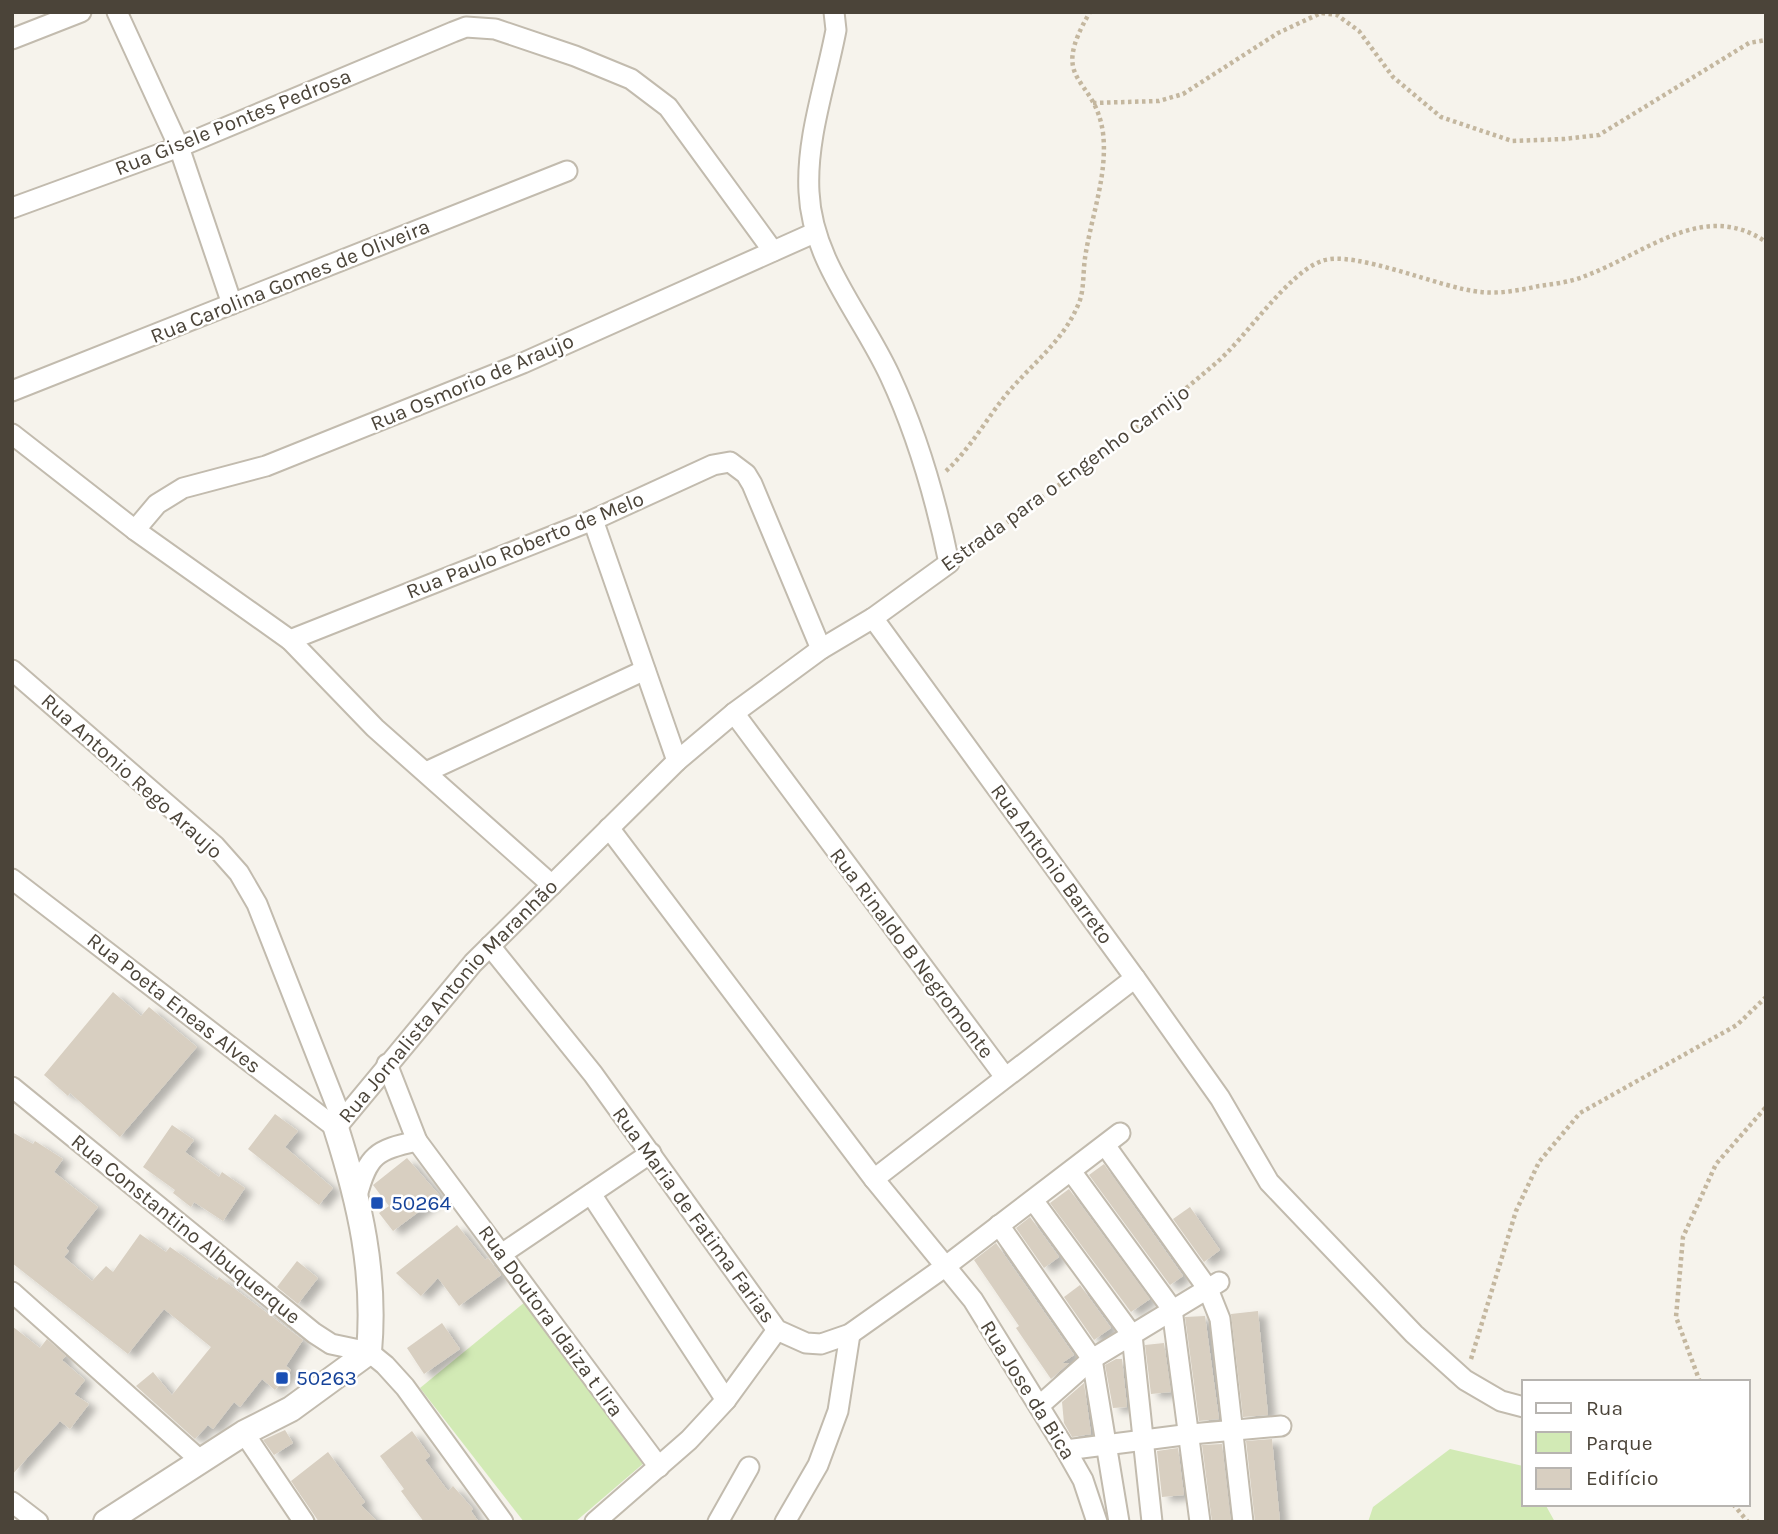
<svg xmlns="http://www.w3.org/2000/svg" width="1778" height="1534" viewBox="0 0 1778 1534" font-family="Karla,sans-serif">
  <style>
    .green { fill: #d2eab5 }
    .building { fill: #d8cfc1; filter: url(#shadow) }
    .lines { fill: none; stroke-linecap: round; stroke-linejoin: round }
    .minor-casing { stroke: #c2bbae; stroke-width: 23 }
    .tertiary-casing { stroke: #c2bbae; stroke-width: 28 }
    .path { stroke: #c4b79f; stroke-width: 4.5; stroke-dasharray: 3.5 3.5; stroke-linecap: butt }
    .minor { stroke: #fff; stroke-width: 19 }
    .tertiary { stroke: #fff; stroke-width: 24 }
    .transit-dot { fill: #1a4fb4; stroke: #fff; stroke-width: 2.5 }
    .labels { text-anchor: middle; stroke-width: 5; stroke-linejoin: round; paint-order: stroke }
    .street-label { font-size: 21px; fill: #4b4439; stroke: #fff }
    .transit-label { font-size: 21px; fill: #164399; stroke: #fff; text-anchor: start }
  </style>
  <defs>
    <filter id="shadow"><feDropShadow dx="8" dy="4.5" stdDeviation="3.5" flood-color="#0004"/></filter>
  </defs>
  <rect width="100%" height="100%" fill="#f6f3ec"/>
  <g class="green">
    <polygon points="525,1302 644,1463 575,1522 524,1522 420,1388"/>
    <polygon points="1450,1449 1523,1466 1524,1504 1545,1504 1555,1522 1368,1522 1373,1507"/>
  </g>
  <g class="building">
    <polygon points="113,992 141,1016 149,1007 197,1047 120,1137 70,1093 68,1096 44,1075"/>
    <polygon points="275,1114 298,1131 285,1147 333,1188 319,1205 248,1149"/>
    <polygon points="172,1125 194,1140 185,1152 219,1177 222,1172 245,1188 223,1221 194,1202 191,1207 173,1193 175,1190 143,1167"/>
    <polygon points="12,1132 33,1144 35,1141 63,1159 54,1172 98,1207 66,1248 69,1251 64,1257 92,1281 106,1266 113,1272 140,1234 166,1252 170,1247 217,1280 219,1277 303,1340 286,1366 291,1370 275,1390 262,1379 240,1407 234,1402 213,1429 208,1425 195,1439 136,1386 153,1372 172,1395 211,1347 164,1309 128,1354 12,1263"/>
    <polygon points="407,1158 440,1196 393,1231 379,1213 389,1206 373,1185"/>
    <polygon points="1104,1164 1183,1276 1170,1285 1089,1175"/>
    <polygon points="1069,1189 1150,1299 1131,1312 1050,1203"/>
    <polygon points="1190,1207 1220,1250 1204,1262 1173,1219"/>
    <polygon points="1030,1217 1059,1257 1044,1268 1016,1228"/>
    <polygon points="457,1225 485,1260 488,1258 501,1275 459,1306 438,1278 421,1296 396,1273"/>
    <polygon points="996,1243 1074,1355 1062,1363 1069,1363 1051,1379 1016,1328 1019,1326 974,1260"/>
    <polygon points="297,1261 318,1278 298,1304 277,1287"/>
    <polygon points="1080,1285 1111,1328 1094,1340 1064,1297"/>
    <polygon points="1258,1311 1268,1415 1243,1417 1231,1314"/>
    <polygon points="1205,1316 1219,1419 1199,1421 1185,1317"/>
    <polygon points="442,1323 460,1349 424,1374 407,1348"/>
    <polygon points="12,1326 40,1348 47,1339 66,1356 62,1360 85,1380 74,1394 89,1404 70,1429 60,1421 12,1475"/>
    <polygon points="1164,1343 1171,1392 1151,1394 1145,1345"/>
    <polygon points="1116,1359 1122,1359 1127,1407 1113,1408 1105,1365"/>
    <polygon points="1084,1383 1091,1434 1072,1437 1064,1423 1062,1402"/>
    <polygon points="285,1430 293,1443 274,1455 263,1440"/>
    <polygon points="412,1431 430,1456 425,1460 448,1491 453,1486 473,1509 471,1511 479,1522 424,1522 401,1491 404,1489 380,1456"/>
    <polygon points="1272,1439 1280,1522 1255,1522 1246,1441"/>
    <polygon points="1222,1444 1231,1522 1212,1522 1202,1445"/>
    <polygon points="1178,1448 1184,1495 1162,1497 1157,1451"/>
    <polygon points="328,1452 365,1502 361,1505 378,1522 319,1522 291,1481"/>
  </g>
  <g class="lines">
    <defs>
      <g id="minor">
        <polyline points="117,12 179,147 232,304"/>
        <polyline points="12,39 81,12"/>
        <polyline points="12,208 179,147 453,32 466,27 495,29 575,56 631,79 668,107 773,251"/>
        <polyline points="12,391 567,171"/>
        <polyline points="12,434 135,530 290,640 375,728 552,885"/>
        <polyline points="593,520 677,761"/>
        <polyline points="135,530 157,504 183,488 266,466 523,363 814,233"/>
        <polyline points="873,618 1135,978 874,1179"/>
        <polyline points="290,640 593,520 713,465 730,462 746,474 752,484 821,649"/>
        <polyline points="12,670 215,846 239,873 257,904 342,1120"/>
        <polyline points="734,713 1005,1077"/>
        <polyline points="426,772 645,670"/>
        <polyline points="609,828 874,1179 973,1300 1066,1450 1083,1480 1097,1522"/>
        <path id="s1" d="M12,879L336,1128L473,963L677,761L734,713L821,649L873,618L949,563C936,500 917,434 890,376C862,315 812,261 809,192C806,138 826,83 836,30L834,12"/>
        <polyline points="490,946 593,1074 777,1330 806,1343 821,1344 850,1334 946,1266 1120,1133"/>
        <polyline points="1135,978 1220,1098 1269,1182 1414,1334 1465,1380 1501,1401 1524,1407"/>
        <polyline points="387,1064 417,1141 659,1467"/>
        <polyline points="12,1087 314,1333 331,1344 369,1352 385,1365 405,1387 503,1522"/>
        <polyline points="1105,1145 1208,1289 1220,1319 1243,1522"/>
        <polyline points="1071,1171 1172,1309 1200,1522"/>
        <polyline points="591,1194 726,1400"/>
        <path d="M357,1196C368,1155 376,1150 417,1141"/>
        <polyline points="1033,1200 1132,1335 1152,1522"/>
        <polyline points="999,1225 1092,1359 1119,1522"/>
        <polyline points="503,1253 651,1153"/>
        <polyline points="12,1292 200,1460"/>
        <polyline points="1039,1406 1092,1359 1219,1282"/>
        <polyline points="244,1433 304,1522"/>
        <polyline points="1066,1450 1191,1434 1281,1426"/>
        <polyline points="12,1502 38,1522"/>
        <polyline points="595,1522 689,1440 726,1400 777,1330"/>
        <polyline points="718,1522 749,1467"/>
        <polyline points="785,1522 818,1465 838,1411 850,1334"/>
      </g>
      <path id="tertiary" d="M106,1522L244,1433L291,1409L369,1352C376,1273 360,1203 336,1128"/>
    </defs>
    <use href="#minor" class="minor-casing"/>
    <use href="#tertiary" class="tertiary-casing"/>
    <g class="path">
      <polyline points="1093,103 1159,101 1183,94 1278,33 1321,13 1337,15 1359,31 1393,77 1441,117 1512,141 1564,139 1599,135 1749,43 1766,40"/>
      <path d="M946,471C969,450 986,420 1005,396C1031,364 1065,341 1080,300C1084,288 1083,272 1085,258C1091,217 1108,175 1103,133C1095,74 1047,85 1090,12"/>
      <path d="M967,551C1052,490 1137,431 1216,363C1246,338 1287,273 1322,261C1354,249 1442,289 1481,292C1500,294 1521,290 1539,286C1554,284 1571,282 1585,276C1645,254 1704,199 1766,242"/>
      <polyline points="1471,1359 1516,1211 1539,1162 1580,1113 1737,1025 1766,997"/>
      <polyline points="1700,1382 1676,1317 1683,1237 1716,1164 1766,1107"/>
      <polyline points="1733,1504 1748,1522"/>
    </g>
    <use href="#minor" class="minor"/>
    <use href="#tertiary" class="tertiary"/>
  </g>
  <g class="transit-dot">
    <rect x="370" y="1196" width="14" height="14" rx="3.5"/>
    <rect x="275" y="1371" width="14" height="14" rx="3.5"/>
  </g>
  <g class="labels">
    <g class="street-label">
      <text transform="translate(233 122) rotate(-22)" y="7">Rua Gisele Pontes Pedrosa</text>
      <text transform="translate(290 281) rotate(-22)" y="7">Rua Carolina Gomes de Oliveira</text>
      <text transform="translate(472 382) rotate(-23)" y="7">Rua Osmorio de Araujo</text>
      <text transform="translate(1065 478) rotate(-36)" y="7">Estrada para o Engenho Carnijo</text>
      <text transform="translate(525 545) rotate(-22)" y="7">Rua Paulo Roberto de Melo</text>
      <text transform="translate(132 776) rotate(42)" y="7">Rua Antonio Rego Araujo</text>
      <text transform="translate(1052 864) rotate(54)" y="7">Rua Antonio Barreto</text>
      <text transform="translate(912 953) rotate(53)" y="7">Rua Rinaldo B Negromonte</text>
      <text dy="7" stroke="none"><textPath href="#s1" startOffset="578">Rua Jornalista Antonio Maranhão</textPath></text>
      <text transform="translate(174 1003) rotate(38)" y="7">Rua Poeta Eneas Alves</text>
      <text transform="translate(694 1215) rotate(54)" y="7">Rua Maria de Fatima Farias</text>
      <text transform="translate(186 1229) rotate(39)" y="7">Rua Constantino Albuquerque</text>
      <text transform="translate(551 1321) rotate(54)" y="7">Rua Doutora Idaiza t lira</text>
      <text transform="translate(1028 1390) rotate(58)" y="7">Rua Jose da Bica</text>
    </g>
    <g class="transit-label">
      <text x="391" y="1210">50264</text>
      <text x="296" y="1385">50263</text>
    </g>
  </g>
  <rect width="1778" height="1534" fill="none" stroke="#4b4439" stroke-width="28"/>
  <rect x="1522" y="1380" width="228" height="126" fill="#ffffff" stroke="#b7b4b0" stroke-width="2"/>
  <rect x="1536" y="1403" width="35" height="10" fill="#ffffff" stroke="#b7b4b0" stroke-width="2"/>
  <text x="1586" y="1415" font-size="21" fill="#4b4439">Rua</text>
  <rect x="1536" y="1432" width="35" height="21" fill="#d2eab5" stroke="#b7b4b0" stroke-width="2"/>
  <text x="1586" y="1450" font-size="21" fill="#4b4439">Parque</text>
  <rect x="1536" y="1468" width="35" height="21" fill="#d8cfc1" stroke="#b7b4b0" stroke-width="2"/>
  <text x="1586" y="1485" font-size="21" fill="#4b4439">Edifício</text>
</svg>
